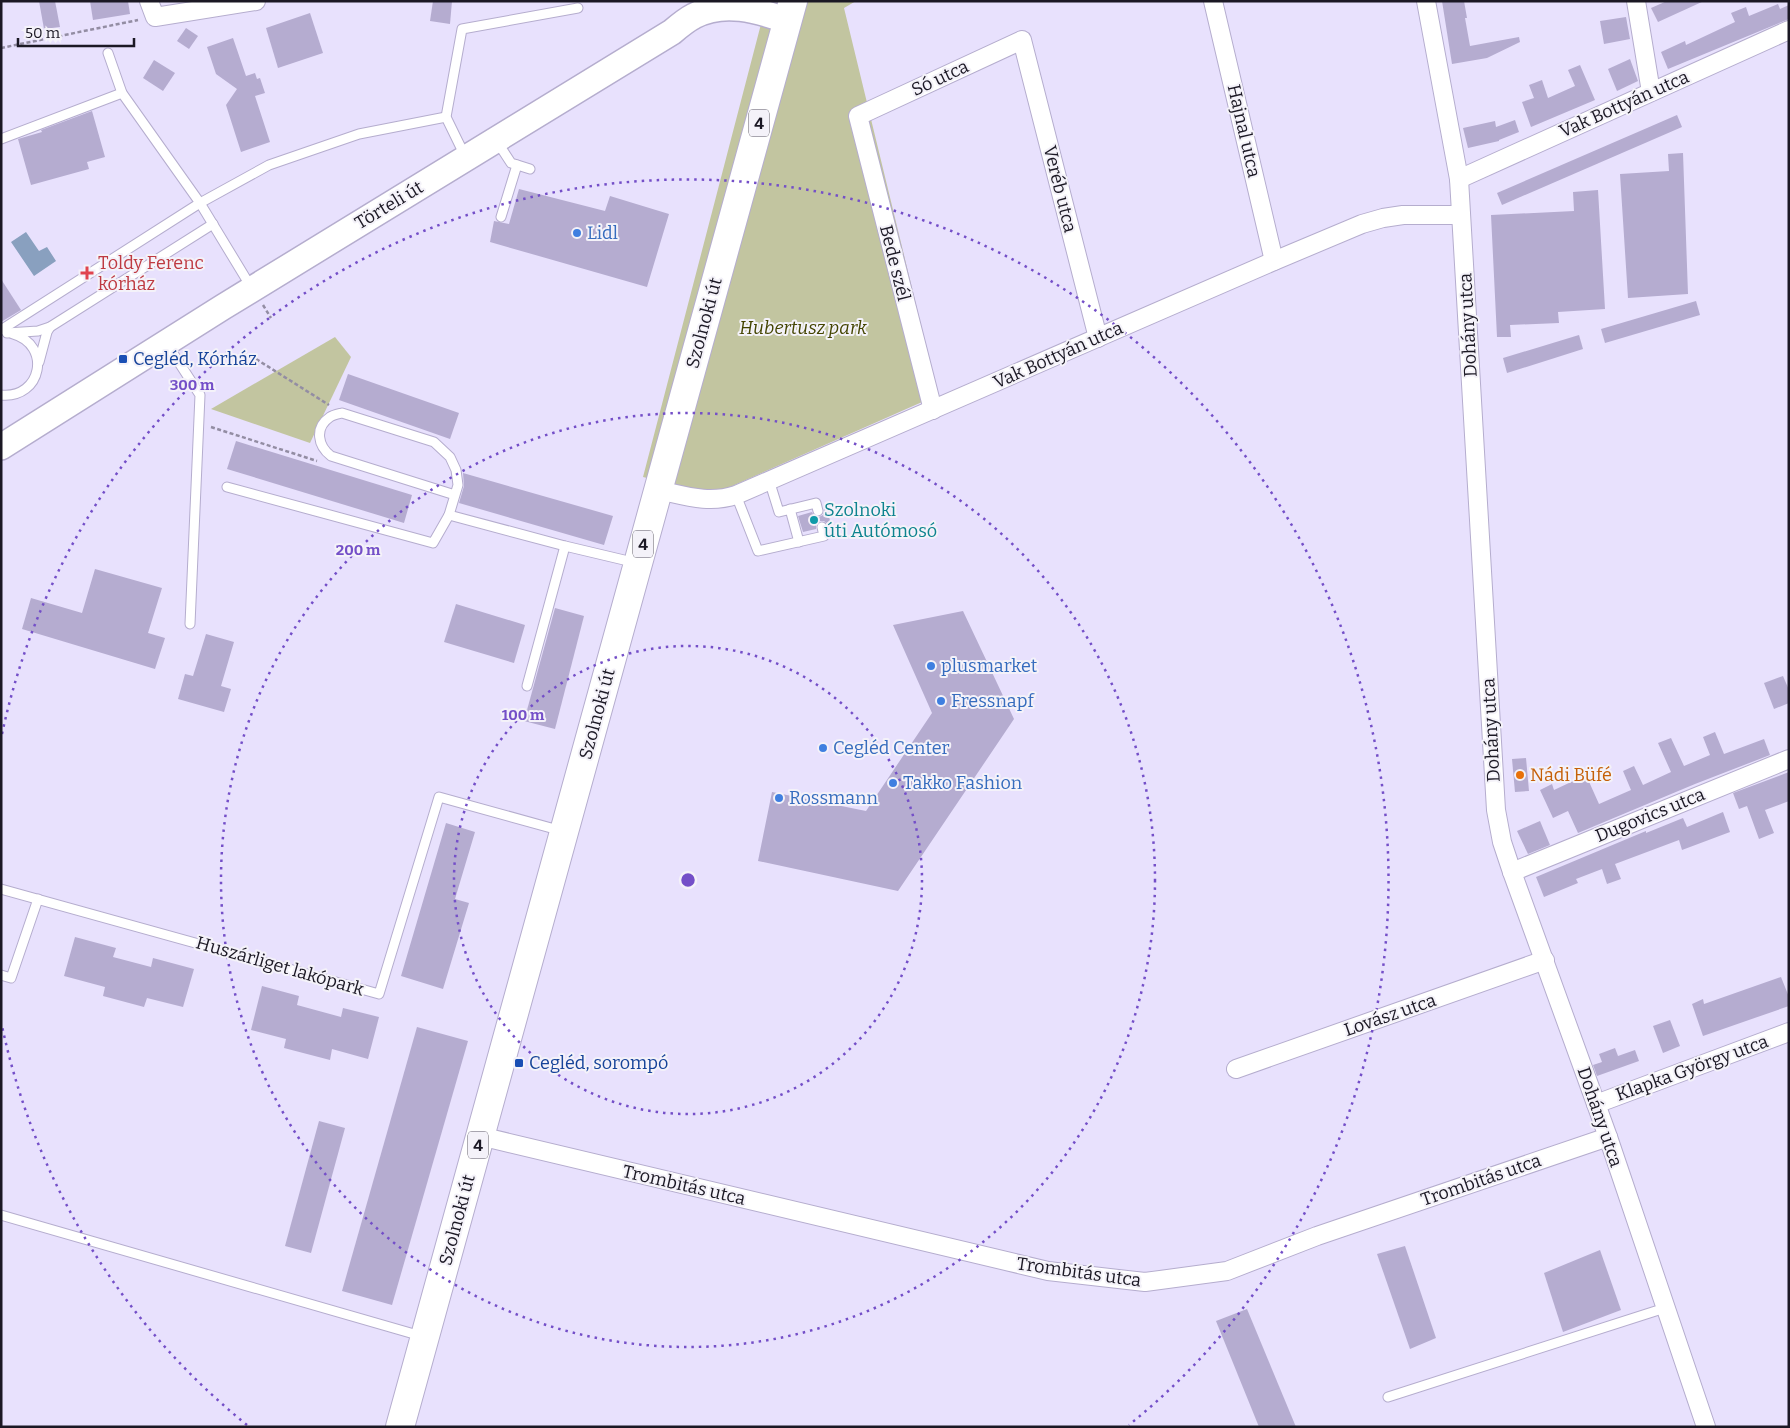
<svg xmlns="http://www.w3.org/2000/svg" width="1790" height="1428" viewBox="0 0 1790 1428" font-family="Bitter,serif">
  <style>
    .green { fill: #c2c5a0 }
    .water { fill: #89a0bf }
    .building { fill: #b5acd0 }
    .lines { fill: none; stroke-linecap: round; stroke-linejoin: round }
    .lane-casing { stroke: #b5adce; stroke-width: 11 }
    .street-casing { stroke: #b5adce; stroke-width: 20 }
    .secondary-casing { stroke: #b5adce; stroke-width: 28 }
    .primary-casing { stroke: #b5adce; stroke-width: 30 }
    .path { stroke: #938da3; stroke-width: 2.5; stroke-dasharray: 4 2.5; stroke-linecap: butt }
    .lane { stroke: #fff; stroke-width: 9 }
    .street { stroke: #fff; stroke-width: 18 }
    .secondary { stroke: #fff; stroke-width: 25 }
    .primary { stroke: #fff; stroke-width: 28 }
    .ring { fill: none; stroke: #744fc8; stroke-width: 2.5; stroke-dasharray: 2.5 5 }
    .shop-dot { fill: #3f7fe0; stroke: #f4f2f9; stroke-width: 2 }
    .health-dot { fill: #e0444e; stroke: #f4f2f9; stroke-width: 2 }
    .transit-dot { fill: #1a4fb4; stroke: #f4f2f9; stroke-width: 2 }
    .culture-dot { fill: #0f9aa8; stroke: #f4f2f9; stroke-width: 2 }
    .food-dot { fill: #e8710a; stroke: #f4f2f9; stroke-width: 2 }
    .labels { text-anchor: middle; stroke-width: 4; stroke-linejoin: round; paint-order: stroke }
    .shield { fill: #f4f2f9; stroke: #5c5964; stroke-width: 1 }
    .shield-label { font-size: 16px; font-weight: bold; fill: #1b1824 }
    .street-label { font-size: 18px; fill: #1b1824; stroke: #f4f2f9 }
    .shop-label { font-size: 18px; fill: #366cbe; stroke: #f4f2f9; text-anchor: start }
    .health-label { font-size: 18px; fill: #be3a42; stroke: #f4f2f9; text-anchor: start }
    .park-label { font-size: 18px; font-style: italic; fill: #434400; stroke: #f4f2f9 }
    .transit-label { font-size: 18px; fill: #164399; stroke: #f4f2f9; text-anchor: start }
    .culture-label { font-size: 18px; fill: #0d838f; stroke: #f4f2f9; text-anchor: start }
    .food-label { font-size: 18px; fill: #c56008; stroke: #f4f2f9; text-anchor: start }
    .centre { fill: #744fc8; stroke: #f4f2f9; stroke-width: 2.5 }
    .ring-label { font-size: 15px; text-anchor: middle; font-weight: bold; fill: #744fc8; stroke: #f4f2f9; stroke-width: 4; stroke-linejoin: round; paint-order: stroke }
  </style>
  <rect width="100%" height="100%" fill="#e8e1fd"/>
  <g class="green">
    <polygon points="767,1 856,1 844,8 938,395 721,491 692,489 643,477"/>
    <polygon points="335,337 351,357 310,443 211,409"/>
  </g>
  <polygon class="water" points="26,232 39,251 47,247 56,261 34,276 11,242"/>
  <g class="building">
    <polygon points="39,1 55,1 60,27 44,29"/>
    <polygon points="90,1 128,1 130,14 93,20"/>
    <polygon points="433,1 452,1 450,24 430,21"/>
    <polygon points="1442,1 1464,1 1467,18 1465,18 1470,46 1519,37 1520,42 1487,58 1452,64"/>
    <polygon points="1667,1 1704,1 1658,22 1651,8"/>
    <polygon points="1778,4 1780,9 1789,5 1789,19 1668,69 1661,52 1685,41 1686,45 1735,22 1731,13 1746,7 1749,16"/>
    <polygon points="310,13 323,53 278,68 266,28"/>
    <polygon points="1626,17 1630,39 1604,44 1600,21"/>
    <polygon points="186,28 198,36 189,49 177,41"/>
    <polygon points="233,38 246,76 255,73 257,79 260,78 265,93 255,96 270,142 241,152 226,105 237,89 216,74 207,47"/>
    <polygon points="1630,59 1638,81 1617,91 1608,69"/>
    <polygon points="154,60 175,73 163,91 143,78"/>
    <polygon points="1580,65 1595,100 1531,127 1522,102 1534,98 1529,85 1542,80 1548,98 1575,86 1568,70"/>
    <polygon points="92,111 105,157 87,162 89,169 31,185 18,139 42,132 41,130"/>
    <polygon points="1677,115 1682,127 1502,205 1497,193"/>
    <polygon points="1515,120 1519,132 1499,140 1499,141 1468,148 1463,128 1495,121 1496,127"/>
    <polygon points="1683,153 1688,294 1628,298 1620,174 1669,171 1668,154"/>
    <polygon points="519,189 605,211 610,196 669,214 647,287 490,242 494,221 509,224"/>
    <polygon points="1598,190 1605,309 1558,312 1559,323 1510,325 1511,337 1497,337 1491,215 1574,211 1573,192"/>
    <polygon points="1,279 21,310 1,322"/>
    <polygon points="1696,301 1700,315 1605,343 1601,329"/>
    <polygon points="1579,335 1583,349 1507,373 1503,358"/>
    <polygon points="348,374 459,413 450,439 339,400"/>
    <polygon points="236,441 412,495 404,523 227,469"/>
    <polygon points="463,473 613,516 604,545 459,503 464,486"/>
    <polygon points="827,508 831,525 828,525 824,521 820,521 816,525 816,529 803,532 798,516 812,512 814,516 819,517 823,515 824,509"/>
    <polygon points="95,569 162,588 148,633 165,638 155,669 22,629 31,598 82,613"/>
    <polygon points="456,604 525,625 514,663 444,642"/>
    <polygon points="555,608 584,616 555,729 524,721"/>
    <polygon points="963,611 1014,719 898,891 758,861 772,792 866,811 932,713 893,625"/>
    <polygon points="206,634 234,642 221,686 231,689 224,712 178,699 185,674 193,676"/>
    <polygon points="1783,676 1789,690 1789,703 1774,709 1764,683"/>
    <polygon points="1715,732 1724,754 1764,739 1770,755 1695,784 1578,833 1568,811 1553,818 1540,790 1552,784 1554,790 1586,775 1599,804 1631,790 1623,771 1634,766 1643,785 1671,772 1658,743 1671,738 1684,766 1710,755 1703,737"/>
    <polygon points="1526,758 1529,791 1515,792 1512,759"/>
    <polygon points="1789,772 1789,801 1765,810 1774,833 1759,839 1747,806 1739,809 1733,793"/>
    <polygon points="1723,812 1730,832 1682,850 1679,840 1615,864 1621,879 1607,884 1602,869 1576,879 1578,883 1544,897 1536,877 1646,831 1646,833 1683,818 1687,827"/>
    <polygon points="1540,821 1550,845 1528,854 1517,831"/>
    <polygon points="446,823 475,832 455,899 469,903 443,989 401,976"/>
    <polygon points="75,937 116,948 113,957 151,967 153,958 194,969 183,1007 147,998 144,1007 103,996 105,987 64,976"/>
    <polygon points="1781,977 1789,997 1789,1006 1703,1036 1692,1004 1703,999 1704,1004"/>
    <polygon points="262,986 299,996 297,1005 341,1017 343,1008 379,1017 368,1059 332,1049 330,1060 284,1048 286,1039 251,1030"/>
    <polygon points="1670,1020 1680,1046 1663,1053 1653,1026"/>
    <polygon points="417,1027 468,1041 392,1305 342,1291"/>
    <polygon points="1615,1048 1618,1056 1635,1050 1639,1061 1597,1076 1593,1065 1602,1062 1599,1054"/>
    <polygon points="319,1121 345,1128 311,1253 285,1246"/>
    <polygon points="1405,1246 1436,1338 1410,1349 1377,1254"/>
    <polygon points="1600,1250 1621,1310 1563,1332 1544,1273"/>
    <polygon points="1247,1309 1296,1427 1259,1427 1216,1321"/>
  </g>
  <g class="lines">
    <defs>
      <g id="lane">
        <polyline points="108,53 122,93 200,203 251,287"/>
        <polyline points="1,139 122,93"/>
        <polyline points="496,140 511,163 530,169"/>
        <polyline points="466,158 446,117 462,29 578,8"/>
        <polyline points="501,217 517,165"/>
        <polyline points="1,330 200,203 269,165 359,134 446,117"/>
        <polyline points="7,333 38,331 50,327 213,224"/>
        <polyline points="167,344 200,395 190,624"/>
        <polyline points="39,362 47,332 50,327"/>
        <path d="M1,395C42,399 52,345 13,334"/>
        <polyline points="769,480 779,512 816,503 818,511"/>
        <polyline points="227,487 433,543 449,515"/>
        <path d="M455,495L331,456C318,446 314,428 330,417C333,415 338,414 342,413L434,442L450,457L456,470L458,485L449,515L565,546L624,560L635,564"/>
        <polyline points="736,495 758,551 824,536 822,527"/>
        <polyline points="790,509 799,542"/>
        <polyline points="527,686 565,546"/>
        <polyline points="1,889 379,994 439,797 562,831"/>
        <polyline points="1,975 11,978 38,899"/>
        <polyline points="1,1215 421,1336"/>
        <polyline points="1388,1397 1665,1308"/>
      </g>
      <g id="street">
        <polyline points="149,1 155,17 256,1"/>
        <polyline points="1213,1 1274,261"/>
        <polyline points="1426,1 1459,179 1496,810 1502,842 1512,872 1608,1137 1706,1427"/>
        <polyline points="1636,1 1651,92"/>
        <polyline points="1459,179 1789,30"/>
        <polyline points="933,410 858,116 1022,40 1098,338"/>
        <path d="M658,490C686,496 709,504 736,495L1274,261L1362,224L1383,218L1403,215H1461"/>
        <polyline points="1512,872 1789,759"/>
        <polyline points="1236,1069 1545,960"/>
        <polyline points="1596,1104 1789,1032"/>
        <polyline points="480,1136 1048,1271 1145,1282 1227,1271 1317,1236 1608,1137"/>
      </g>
      <path id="secondary" d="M1,447L223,307L672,32C679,26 686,20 694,16C724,0 757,10 788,21"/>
      <polyline id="primary" points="400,1427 793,1"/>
    </defs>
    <use href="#lane" class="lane-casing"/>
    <use href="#street" class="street-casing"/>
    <use href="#secondary" class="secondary-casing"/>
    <use href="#primary" class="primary-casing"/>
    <g class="path">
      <polyline points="1,48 138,20"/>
      <polyline points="263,305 271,318"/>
      <polyline points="256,359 329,405"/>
      <polyline points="211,427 317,461"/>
    </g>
    <use href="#lane" class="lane"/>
    <use href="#street" class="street"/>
    <use href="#secondary" class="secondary"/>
    <use href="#primary" class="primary"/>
  </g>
  <g class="ring">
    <circle cx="688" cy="880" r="234"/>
    <circle cx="688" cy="880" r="467"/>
    <path d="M247 1425A701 701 0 0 1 2 1026M2 734A701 701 0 1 1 1129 1425"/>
  </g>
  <g class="shop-dot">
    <circle cx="577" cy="233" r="5"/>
    <circle cx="931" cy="666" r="5"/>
    <circle cx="941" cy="701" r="5"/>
    <circle cx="823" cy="748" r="5"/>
    <circle cx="893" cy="783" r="5"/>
    <circle cx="779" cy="798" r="5"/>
  </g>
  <path class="health-dot" d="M84.5 265.5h5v5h5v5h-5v5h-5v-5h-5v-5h5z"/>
  <g class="transit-dot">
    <rect x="118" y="354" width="10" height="10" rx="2.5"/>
    <rect x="514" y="1058" width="10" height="10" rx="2.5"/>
  </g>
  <circle class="culture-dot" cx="814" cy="520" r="5"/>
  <circle class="food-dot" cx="1520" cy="775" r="5"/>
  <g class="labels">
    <g class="shield">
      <rect x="749" y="109.5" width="20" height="27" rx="4"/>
      <rect x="633" y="530.5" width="20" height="27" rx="4"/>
      <rect x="468" y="1131.5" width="20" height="27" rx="4"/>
    </g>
    <g class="shield-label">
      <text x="759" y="129">4</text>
      <text x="643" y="550">4</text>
      <text x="478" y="1151">4</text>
    </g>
    <g class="street-label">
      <text transform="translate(940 78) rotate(-25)" y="6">Só utca</text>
      <text transform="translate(1624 104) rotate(-24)" y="6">Vak Bottyán utca</text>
      <text transform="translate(1244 131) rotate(77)" y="6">Hajnal utca</text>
      <text transform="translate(1060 189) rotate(76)" y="6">Veréb utca</text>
      <text transform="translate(389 205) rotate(-31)" y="6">Törteli út</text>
      <text transform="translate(895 263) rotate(76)" y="6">Bede szél</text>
      <text transform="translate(704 323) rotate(-75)" y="6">Szolnoki út</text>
      <text transform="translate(1468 325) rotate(-93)" y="6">Dohány utca</text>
      <text transform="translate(1058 355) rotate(-24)" y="6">Vak Bottyán utca</text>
      <text transform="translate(597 714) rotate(-75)" y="6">Szolnoki út</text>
      <text transform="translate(1491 730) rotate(-93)" y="6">Dohány utca</text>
      <text transform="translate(1650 815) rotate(-22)" y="6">Dugovics utca</text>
      <text transform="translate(280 966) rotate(16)" y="6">Huszárliget lakópark</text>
      <text transform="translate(1390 1015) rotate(-19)" y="6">Lovász utca</text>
      <text transform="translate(1692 1068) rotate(-20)" y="6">Klapka György utca</text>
      <text transform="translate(1600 1117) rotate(71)" y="6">Dohány utca</text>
      <text transform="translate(1481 1180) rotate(-19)" y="6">Trombitás utca</text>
      <text transform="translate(684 1185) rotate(13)" y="6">Trombitás utca</text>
      <text transform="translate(457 1220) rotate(-75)" y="6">Szolnoki út</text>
      <text transform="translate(1079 1272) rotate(8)" y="6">Trombitás utca</text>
    </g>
    <g class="shop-label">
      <text x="587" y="239">Lidl</text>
      <text x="941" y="672">plusmarket</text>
      <text x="951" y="707">Fressnapf</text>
      <text x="833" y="754">Cegléd Center</text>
      <text x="903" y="789">Takko Fashion</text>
      <text x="789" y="804">Rossmann</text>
    </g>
    <g class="health-label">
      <text x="98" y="269">Toldy Ferenc<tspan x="98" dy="21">kórház</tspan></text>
    </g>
    <g class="park-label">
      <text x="803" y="334">Hubertusz park</text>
    </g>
    <g class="transit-label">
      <text x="133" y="365">Cegléd, Kórház</text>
      <text x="529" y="1069">Cegléd, sorompó</text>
    </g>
    <g class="culture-label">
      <text x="824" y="516">Szolnoki<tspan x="824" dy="21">úti Autómosó</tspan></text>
    </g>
    <g class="food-label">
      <text x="1530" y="781">Nádi Büfé</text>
    </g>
  </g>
  <circle cx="688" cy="880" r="8" class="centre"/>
  <g class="ring-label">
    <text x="192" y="390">300 m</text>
    <text x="358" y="555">200 m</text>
    <text x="523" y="720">100 m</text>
  </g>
  <rect width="1790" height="1428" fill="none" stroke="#1b1824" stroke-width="5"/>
  <path d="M18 38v8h116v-8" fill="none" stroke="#1b1824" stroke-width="2.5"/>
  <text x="25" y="38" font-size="15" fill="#1b1824" stroke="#f4f2f9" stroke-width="4" paint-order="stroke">50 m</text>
</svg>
